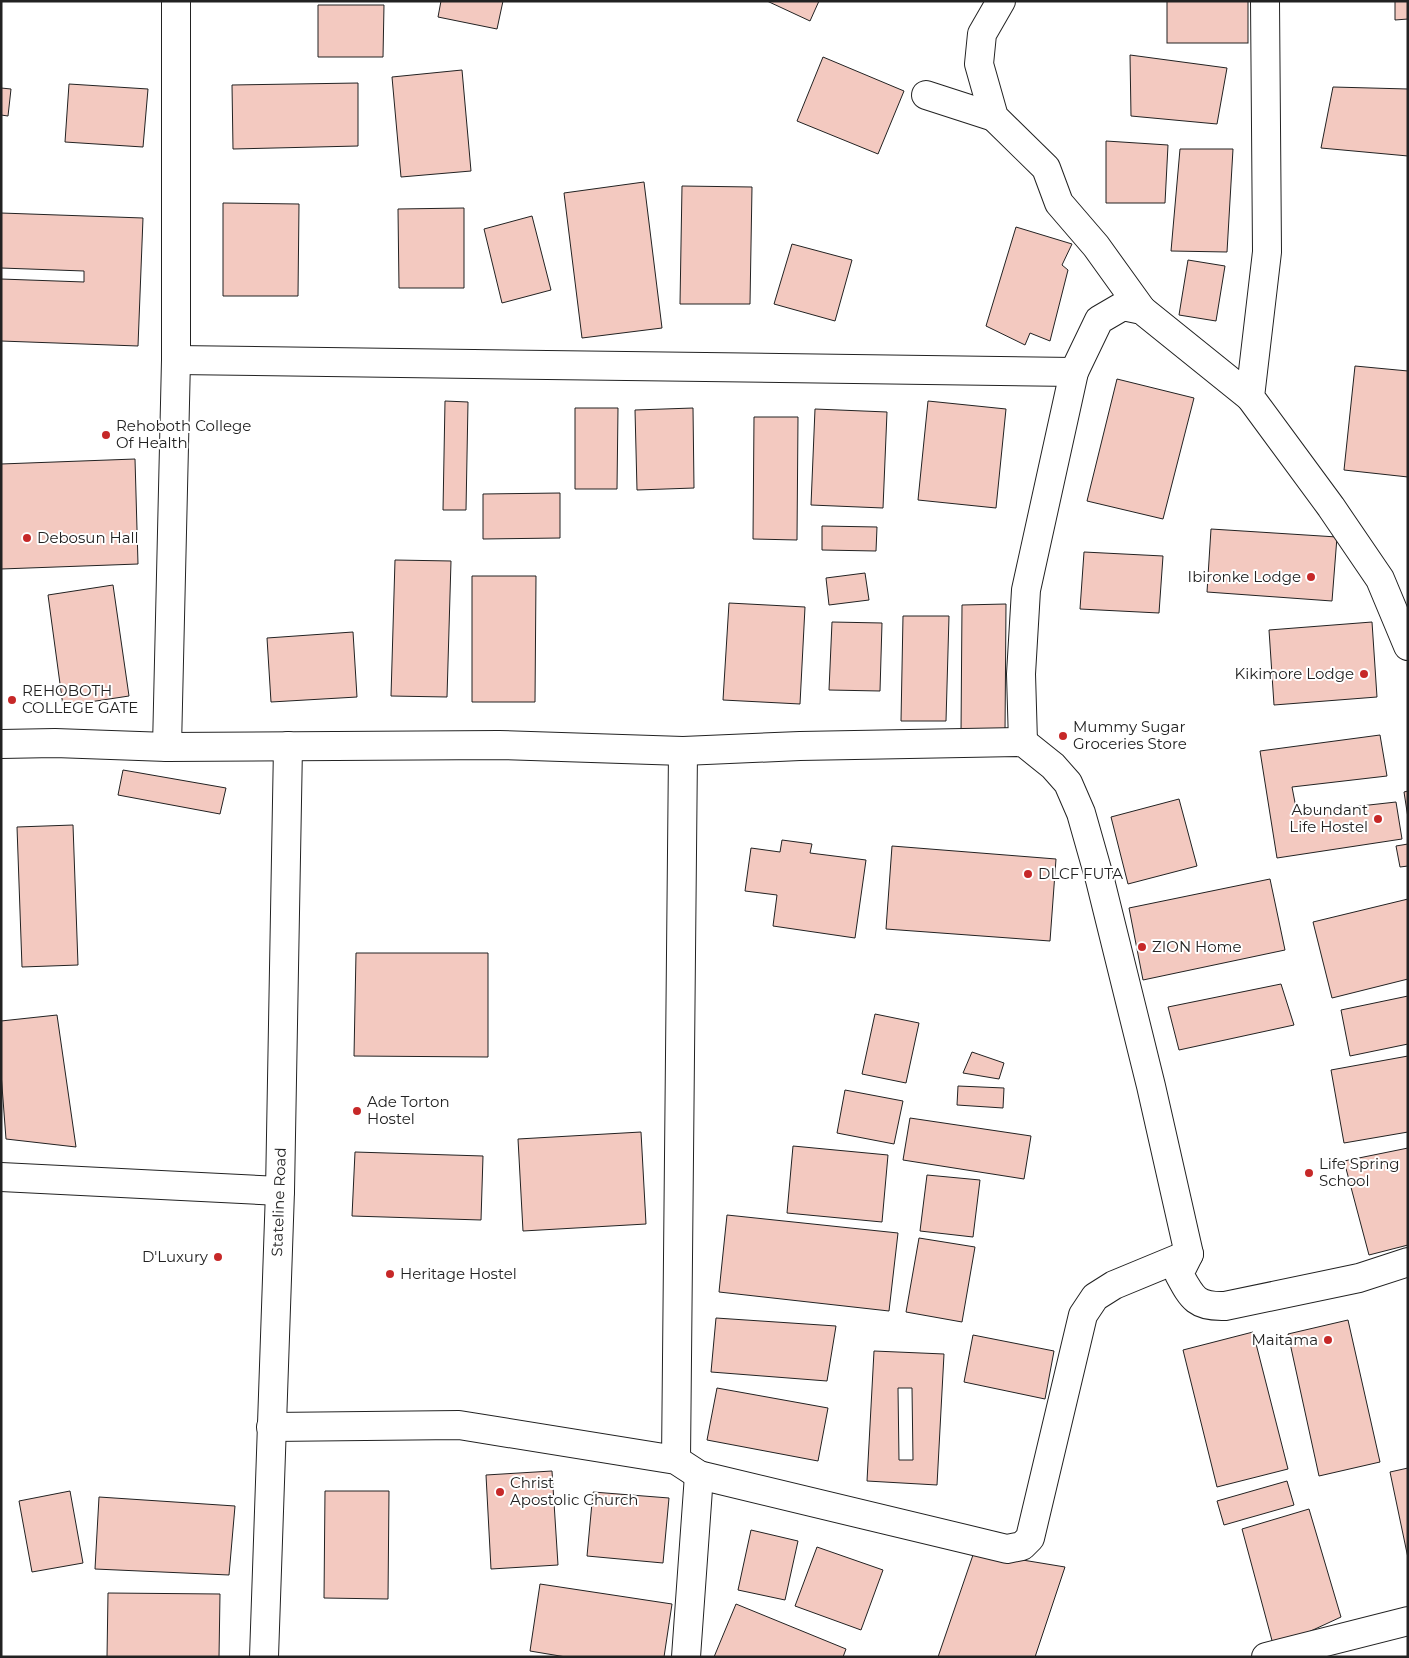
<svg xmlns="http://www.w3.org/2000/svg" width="1409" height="1658" viewBox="0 0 1409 1658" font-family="Montserrat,sans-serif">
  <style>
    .building { fill: #f3c9c0; stroke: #222; fill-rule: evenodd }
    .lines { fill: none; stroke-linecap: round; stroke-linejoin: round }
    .minor-casing { stroke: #222; stroke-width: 30 }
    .tertiary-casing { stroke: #222; stroke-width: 30 }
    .minor { stroke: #fff; stroke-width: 28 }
    .tertiary { stroke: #fff; stroke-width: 28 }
    .poi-dot { fill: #c62828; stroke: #fff; stroke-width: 2 }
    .labels { text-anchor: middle; stroke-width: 4; stroke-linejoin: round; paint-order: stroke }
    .poi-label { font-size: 15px; fill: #222; stroke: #fff; text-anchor: start }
    .street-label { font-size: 15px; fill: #222; stroke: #fff }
  </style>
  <rect width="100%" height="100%" fill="#fff"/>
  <g class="building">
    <polygon points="441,1 503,1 497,29 438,17"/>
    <polygon points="767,1 819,1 810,21"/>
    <rect x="1167" y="1" width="81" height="42"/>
    <polygon points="1395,1 1408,1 1408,19 1395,20"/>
    <polygon points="318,5 384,5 383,57 318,57"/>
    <polygon points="1130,55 1227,68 1217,124 1131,116"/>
    <polygon points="823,57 904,91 878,154 797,121"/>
    <polygon points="462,70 471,171 401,177 392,77"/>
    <polygon points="358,83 358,146 233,149 232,85"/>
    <polygon points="69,84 148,89 143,147 65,142"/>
    <polygon points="1333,87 1408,89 1408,156 1321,148"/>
    <polygon points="1,88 11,89 8,116 1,115"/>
    <polygon points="1106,141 1168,145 1165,203 1106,203"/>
    <polygon points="1180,149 1233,149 1227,252 1171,251"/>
    <polygon points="644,182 662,328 582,338 564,193"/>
    <polygon points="682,186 752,187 750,304 680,304"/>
    <polygon points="223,203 299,204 298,296 223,296"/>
    <polygon points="464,208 464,288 399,288 398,209"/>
    <polygon points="1,213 143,218 138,346 1,341 1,279 84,282 84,271 1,268"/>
    <polygon points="532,216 551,290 502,303 484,229"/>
    <polygon points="1016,227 1072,244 1062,265 1068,270 1050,341 1030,333 1025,345 986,326"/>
    <polygon points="792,244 852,260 835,321 774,304"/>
    <polygon points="1188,260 1225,266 1216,321 1179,315"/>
    <polygon points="1355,366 1408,371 1408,477 1344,470"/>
    <polygon points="1117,379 1194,398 1163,519 1087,501"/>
    <polygon points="445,401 468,402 466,510 443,510"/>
    <polygon points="928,401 1006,409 996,508 918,500"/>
    <polygon points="575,408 618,408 617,489 575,489"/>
    <polygon points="693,408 694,488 637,490 635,410"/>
    <polygon points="815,409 887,412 883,508 811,505"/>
    <polygon points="754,417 798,417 797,540 753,539"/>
    <polygon points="135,459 138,564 1,569 1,464"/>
    <polygon points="560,493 560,538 483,539 483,494"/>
    <polygon points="822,526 877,527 876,551 822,550"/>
    <polygon points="1211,529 1337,537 1332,601 1207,592"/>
    <polygon points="1084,552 1163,556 1159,613 1080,609"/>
    <polygon points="395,560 451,561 447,697 391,696"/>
    <polygon points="865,573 869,600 829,605 826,578"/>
    <polygon points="472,576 536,576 535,702 472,702"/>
    <polygon points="113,585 129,696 63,706 48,595"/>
    <polygon points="729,603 805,607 800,704 723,700"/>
    <polygon points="1006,604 1005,733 961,733 962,605"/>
    <polygon points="903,616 949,616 946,721 901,721"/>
    <polygon points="832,622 882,623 880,691 829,690"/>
    <polygon points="1372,622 1377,697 1274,705 1269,630"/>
    <polygon points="353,632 357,697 271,702 267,638"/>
    <polygon points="1380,735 1387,776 1292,787 1297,813 1396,802 1402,839 1277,858 1260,751"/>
    <polygon points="123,770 226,788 220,814 118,795"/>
    <polygon points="1408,791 1408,818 1404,792"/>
    <polygon points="1179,799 1197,866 1128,884 1111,817"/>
    <polygon points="73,825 78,965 22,967 17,827"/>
    <polygon points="782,840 812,844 810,853 866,860 855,938 773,926 777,895 745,891 751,848 780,852"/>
    <polygon points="1408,844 1408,866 1400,867 1396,846"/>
    <polygon points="892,846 1056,859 1050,941 886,929"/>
    <polygon points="1270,879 1285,950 1143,980 1129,908"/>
    <polygon points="1408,899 1408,979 1332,998 1313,922"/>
    <polygon points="356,953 488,953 488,1057 354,1056"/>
    <polygon points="1281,984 1294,1025 1179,1050 1168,1007"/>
    <polygon points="1408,996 1408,1044 1350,1056 1341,1010"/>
    <polygon points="875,1014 919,1023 906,1083 862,1074"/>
    <polygon points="57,1015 76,1147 6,1139 1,1073 1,1021"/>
    <polygon points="972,1052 1004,1063 999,1079 963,1073"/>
    <polygon points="1408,1056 1408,1132 1344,1143 1331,1070"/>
    <polygon points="958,1086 1004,1088 1003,1108 957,1105"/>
    <polygon points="845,1090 903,1101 894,1144 837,1133"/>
    <polygon points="910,1118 1031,1136 1024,1179 903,1160"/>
    <polygon points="641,1132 646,1224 523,1231 518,1139"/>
    <polygon points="793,1146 888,1155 882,1222 787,1213"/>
    <polygon points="1408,1148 1408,1245 1369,1255 1344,1161"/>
    <polygon points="355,1152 483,1156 481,1220 352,1216"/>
    <polygon points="927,1175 980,1180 973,1237 920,1231"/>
    <polygon points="727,1215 898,1233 889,1311 719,1292"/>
    <polygon points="919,1238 975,1247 962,1322 906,1312"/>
    <polygon points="716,1318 836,1326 827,1381 711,1372"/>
    <polygon points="1348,1320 1380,1462 1319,1476 1288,1334"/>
    <polygon points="1253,1332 1288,1469 1217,1487 1183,1350"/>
    <polygon points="973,1335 1054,1351 1045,1399 964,1382"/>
    <path d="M874,1351L944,1354L937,1485L867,1481ZM898,1388H912L913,1460H899Z"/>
    <polygon points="717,1388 828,1408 818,1461 707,1440"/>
    <polygon points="1408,1468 1408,1558 1390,1472"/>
    <polygon points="552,1471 558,1565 491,1569 486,1475"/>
    <polygon points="1287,1481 1294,1505 1224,1525 1217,1501"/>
    <polygon points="70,1491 83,1563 32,1572 19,1501"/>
    <polygon points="325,1491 389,1491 388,1599 324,1598"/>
    <polygon points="593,1492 669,1498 663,1563 587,1556"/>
    <polygon points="99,1497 235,1506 229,1575 95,1569"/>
    <polygon points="1309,1509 1341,1617 1274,1648 1242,1529"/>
    <polygon points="751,1530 798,1541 785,1600 738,1590"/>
    <polygon points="817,1547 883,1570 861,1630 795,1606"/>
    <polygon points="974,1552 1065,1567 1035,1657 938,1657"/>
    <polygon points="540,1584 672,1604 664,1657 566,1657 530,1651"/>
    <polygon points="108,1593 220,1594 219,1657 107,1657"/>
    <polygon points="736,1604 846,1649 843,1657 714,1657"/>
  </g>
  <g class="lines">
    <defs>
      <g id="minor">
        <polyline points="1001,1 982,34 979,64 994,117 1046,168 1059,203 1096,246 1142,310"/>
        <polyline points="1265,1 1267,252 1250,397 1331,507 1380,579 1408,646"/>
        <polyline points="926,95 994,117"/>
        <polyline points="176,360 1074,372"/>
        <polyline points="1023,742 1021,674 1026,590 1074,372 1099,320 1123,306 1142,310 1250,397"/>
        <path d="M1,744L55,743L167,747L499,745L683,751L800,746L1023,742L1053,766L1068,783L1081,813L1100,880L1151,1086L1189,1254L1179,1274C1192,1298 1196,1307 1225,1306L1359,1278L1408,1262"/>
        <polyline points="167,747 176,360 176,1"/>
        <polyline points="1,1177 280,1191"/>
        <polyline points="271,1427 459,1425 676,1460 699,1475 1007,1549 1022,1546 1030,1538 1083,1315 1095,1297 1114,1285 1189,1254"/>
        <polyline points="676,1460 683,751"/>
        <polyline points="686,1657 699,1475"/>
        <polyline points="1266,1657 1408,1621"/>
      </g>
      <polyline id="tertiary" points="264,1657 280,1191 288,746"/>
    </defs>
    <use href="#minor" class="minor-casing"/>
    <use href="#tertiary" class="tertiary-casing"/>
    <use href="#minor" class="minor"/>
    <use href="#tertiary" class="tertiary"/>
  </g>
  <g class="poi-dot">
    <circle cx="106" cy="435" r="5"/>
    <circle cx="27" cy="538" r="5"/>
    <circle cx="1311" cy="577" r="5"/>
    <circle cx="1364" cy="674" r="5"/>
    <circle cx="12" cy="700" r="5"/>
    <circle cx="1063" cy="736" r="5"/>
    <circle cx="1378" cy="819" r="5"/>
    <circle cx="1028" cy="874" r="5"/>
    <circle cx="1142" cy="947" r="5"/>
    <circle cx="357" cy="1111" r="5"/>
    <circle cx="1309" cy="1173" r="5"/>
    <circle cx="218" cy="1257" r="5"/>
    <circle cx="390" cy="1274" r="5"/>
    <circle cx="1328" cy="1340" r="5"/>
    <circle cx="500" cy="1492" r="5"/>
  </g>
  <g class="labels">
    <g class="poi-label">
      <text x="116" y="431">Rehoboth College<tspan x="116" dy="17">Of Health</tspan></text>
      <text x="37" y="543">Debosun Hall</text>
      <text x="1301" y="582" text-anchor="end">Ibironke Lodge</text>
      <text x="1354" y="679" text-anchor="end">Kikimore Lodge</text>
      <text x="22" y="696">REHOBOTH<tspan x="22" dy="17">COLLEGE GATE</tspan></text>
      <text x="1073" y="732">Mummy Sugar<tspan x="1073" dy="17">Groceries Store</tspan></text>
      <text x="1368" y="815" text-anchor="end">Abundant<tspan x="1368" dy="17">Life Hostel</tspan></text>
      <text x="1038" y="879">DLCF FUTA</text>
      <text x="1152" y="952">ZION Home</text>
      <text x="367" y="1107">Ade Torton<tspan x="367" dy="17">Hostel</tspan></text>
      <text x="1319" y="1169">Life Spring<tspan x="1319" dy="17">School</tspan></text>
      <text x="208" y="1262" text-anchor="end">D'Luxury</text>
      <text x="400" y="1279">Heritage Hostel</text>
      <text x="1318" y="1345" text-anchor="end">Maitama</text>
      <text x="510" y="1488">Christ<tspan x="510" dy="17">Apostolic Church</tspan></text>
    </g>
    <g class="street-label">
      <text transform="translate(279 1202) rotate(-88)" y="5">Stateline Road</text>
    </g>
  </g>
  <rect width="1409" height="1658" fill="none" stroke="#222222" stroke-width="5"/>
</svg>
